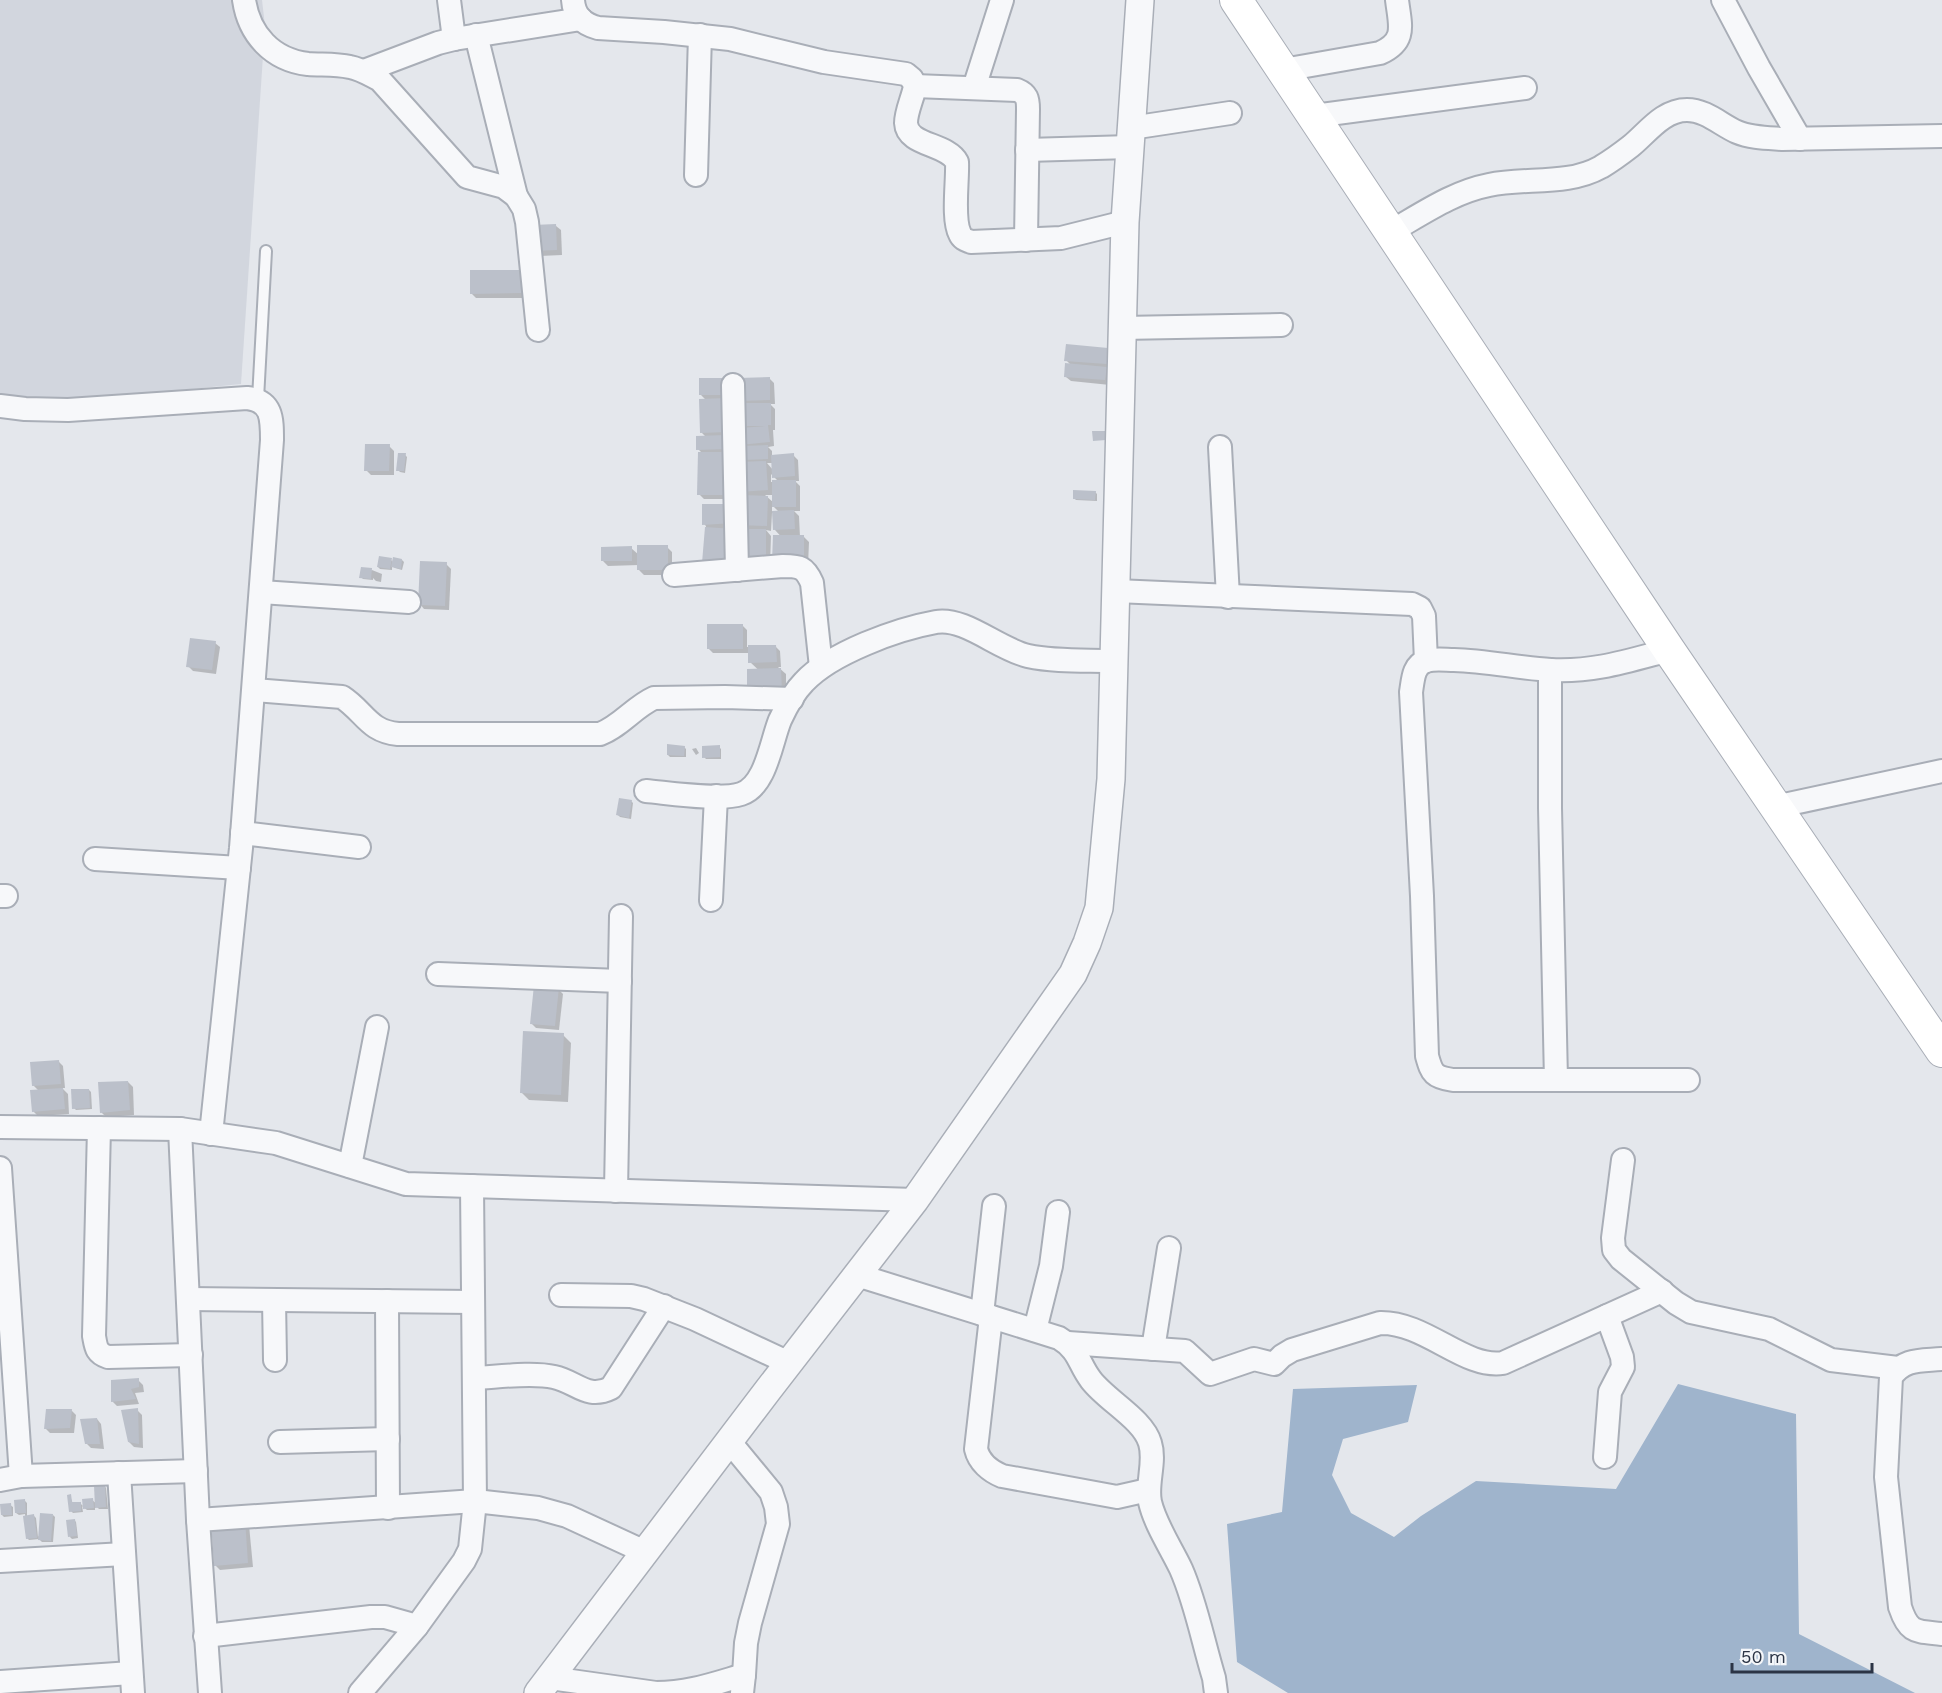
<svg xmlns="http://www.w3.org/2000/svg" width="1942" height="1693" viewBox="0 0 1942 1693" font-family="'Work Sans',sans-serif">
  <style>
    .built { fill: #d2d6de }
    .water { fill: #9fb4cc }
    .shadow { fill: #0003; fill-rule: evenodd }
    .building { fill: #bbc0ca }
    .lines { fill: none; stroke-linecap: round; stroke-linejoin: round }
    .service-casing { stroke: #a9aeb7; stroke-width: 14 }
    .minor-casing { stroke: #a9aeb7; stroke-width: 26 }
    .tertiary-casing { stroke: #a9aeb7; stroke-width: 30 }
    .secondary-casing { stroke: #a9aeb7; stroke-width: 34 }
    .service { stroke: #f7f8fa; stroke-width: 10 }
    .minor { stroke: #f7f8fa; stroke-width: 22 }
    .tertiary { stroke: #f7f8fa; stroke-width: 27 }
    .secondary { stroke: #fff; stroke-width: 32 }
  </style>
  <rect width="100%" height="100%" fill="#e4e7ec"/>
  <polygon class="built" points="0,0 262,0 265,26 241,384 53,403 0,396"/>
  <polygon class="water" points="1678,1384 1796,1414 1799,1634 1915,1693 1288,1693 1237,1662 1227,1524 1282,1512 1293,1389 1417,1385 1408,1422 1343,1439 1332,1475 1351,1513 1394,1537 1421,1516 1476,1481 1616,1489"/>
  <g class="shadow">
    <polygon points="556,226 561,230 562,255 540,256 535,251"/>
    <polygon points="520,271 525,276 525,298 476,298 471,293"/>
    <polygon points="1108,349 1112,354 1111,368 1106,368 1111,373 1110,385 1071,381 1066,377 1071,365 1066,360"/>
    <path d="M769,378L774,383L775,404H770L775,409V430H773L774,446L768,447L772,451V457L793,455L798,460L799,481H795L800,486V511H794L799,516L800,537H804L809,542L808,566L775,530L774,513H772L771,531L766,530L771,536L770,567L704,562L706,526L704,524L731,505L742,459L740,400ZM767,463H773V470ZM771,474L779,482H771ZM765,495H773L774,503ZM772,505L779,512H772Z"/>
    <polygon points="729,379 732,499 704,499 699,494 702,453 698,449 706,437 702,433 706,400 701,395"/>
    <polygon points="389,446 394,451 394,475 371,475 366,470"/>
    <polygon points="405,455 407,457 405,473 400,472 398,470"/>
    <polygon points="1095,492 1097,494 1097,501 1076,500 1074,498"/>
    <polygon points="667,547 672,552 672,575 644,575 639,570 639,565 608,566 603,561 631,548 639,555"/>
    <polygon points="391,560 394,563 402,560 404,562 402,570 395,568 392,566 392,570 380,569 378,567"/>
    <polygon points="446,564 451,569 449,610 424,609 420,604"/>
    <polygon points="372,570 382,574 381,582 376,581 373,578 373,580 363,579 361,577"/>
    <polygon points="742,625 747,630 747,647 775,646 780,651 781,667 778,667 786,674 786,696 750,662 750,653 713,653 708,648"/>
    <polygon points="215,643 220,647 216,674 193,671 188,666"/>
    <polygon points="684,747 686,749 686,757 670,757 668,755"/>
    <polygon points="719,747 721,749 721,759 706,759 704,757"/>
    <polygon points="696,748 699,753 696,755 692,749"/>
    <polygon points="631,801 633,803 631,819 620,817 618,815"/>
    <polygon points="558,989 563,994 559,1030 536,1028 531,1023"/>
    <polygon points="563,1035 571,1043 568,1102 529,1100 522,1093"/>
    <polygon points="59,1062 63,1066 65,1088 62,1088 68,1094 69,1114 38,1116 33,1111 39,1091 33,1085"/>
    <polygon points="128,1082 133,1087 134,1115 106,1117 101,1112"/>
    <polygon points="89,1090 91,1092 92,1109 76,1110 74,1108"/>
    <polygon points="138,1380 143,1385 144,1392 135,1393 139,1404 117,1406 112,1401"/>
    <polygon points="71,1410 76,1415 74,1433 50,1433 45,1428"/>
    <polygon points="137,1410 142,1415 143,1448 134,1447 129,1442"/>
    <polygon points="97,1419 101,1424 104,1449 91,1448 86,1443"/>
    <polygon points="104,1485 106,1488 108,1509 99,1509 95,1505 95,1510 87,1510 82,1506 83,1512 73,1513 71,1511 70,1496 73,1504 80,1503 85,1508 92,1500 97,1504"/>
    <polygon points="25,1501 27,1503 27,1517 34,1516 36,1518 38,1537 53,1515 55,1517 53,1542 42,1542 39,1539 29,1540 27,1538 25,1514 19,1515 16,1513"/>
    <polygon points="10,1505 13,1507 13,1516 4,1517 2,1515"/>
    <polygon points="74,1520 76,1522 78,1538 72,1539 70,1537"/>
    <polygon points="244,1520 249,1525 253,1567 220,1570 215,1565"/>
  </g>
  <g class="building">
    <polygon points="556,224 557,250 534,251 533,225"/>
    <polygon points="470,270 521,270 521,293 470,294"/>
    <polygon points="1066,344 1108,348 1107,364 1064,361"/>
    <polygon points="1065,363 1107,367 1105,380 1064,377"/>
    <polygon points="770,377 770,400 738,401 738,378"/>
    <rect x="699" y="378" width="31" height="17"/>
    <polygon points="726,398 728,432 700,433 699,399"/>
    <polygon points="738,403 771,403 771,425 768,425 770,442 740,445 739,428 766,426 739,426"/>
    <polygon points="1092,431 1105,431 1106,440 1093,441"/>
    <polygon points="726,435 726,449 696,450 696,436"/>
    <polygon points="365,444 390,444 389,471 364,471"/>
    <polygon points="768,445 768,459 740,460 740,446"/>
    <polygon points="698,452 728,452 728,495 697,495"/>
    <polygon points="398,453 406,453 404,471 396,471"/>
    <polygon points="794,453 795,476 772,478 771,455"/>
    <polygon points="766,461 768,490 740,492 738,462"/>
    <rect x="772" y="480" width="24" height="27"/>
    <polygon points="1073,490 1096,491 1095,500 1073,499"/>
    <polygon points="741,495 768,496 767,526 739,525"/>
    <polygon points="702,504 732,504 733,523 702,525"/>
    <polygon points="794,510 795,529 773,530 772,511"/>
    <polygon points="705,527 734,529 731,564 702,563"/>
    <rect x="738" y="529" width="28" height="33"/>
    <polygon points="773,535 804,535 804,562 772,562"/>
    <rect x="637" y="545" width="31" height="25"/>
    <polygon points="632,546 632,561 601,561 601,547"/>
    <polygon points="379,556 392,558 390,569 377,567"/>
    <polygon points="393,557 402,559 401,569 391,567"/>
    <polygon points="420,561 447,562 445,606 418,605"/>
    <polygon points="361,567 372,568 371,579 359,578"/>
    <rect x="707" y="624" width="36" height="25"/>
    <polygon points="190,638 216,641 212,670 186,667"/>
    <polygon points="748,645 776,645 777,662 748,663"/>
    <polygon points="781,668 782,692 747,693 747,669"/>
    <polygon points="667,744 685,746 684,756 667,755"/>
    <polygon points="720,745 720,757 702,758 702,746"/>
    <polygon points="619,798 632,800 629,818 616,815"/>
    <polygon points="534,985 559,987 555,1026 530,1024"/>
    <polygon points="523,1031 564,1033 561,1095 520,1093"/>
    <polygon points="59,1060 61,1084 32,1086 30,1062"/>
    <polygon points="128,1081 130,1110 100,1113 98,1082"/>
    <polygon points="63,1088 65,1109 32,1112 30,1090"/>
    <polygon points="71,1089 89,1089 90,1108 72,1109"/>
    <polygon points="139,1378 139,1387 131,1389 136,1399 111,1402 111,1380"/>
    <polygon points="138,1408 139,1444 128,1442 121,1410"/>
    <polygon points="46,1409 72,1409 70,1428 44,1429"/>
    <polygon points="97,1418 100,1444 85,1444 80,1419"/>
    <polygon points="105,1484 106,1507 95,1508 94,1485"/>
    <polygon points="71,1494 72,1502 81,1502 81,1511 69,1512 67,1495"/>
    <polygon points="93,1498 94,1508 83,1509 82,1499"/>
    <polygon points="25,1499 26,1513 15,1513 14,1500"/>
    <polygon points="11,1503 12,1515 1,1515 0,1504"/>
    <polygon points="40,1513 53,1514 51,1541 38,1540"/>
    <polygon points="34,1514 37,1538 26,1539 23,1516"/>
    <polygon points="75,1519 77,1536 68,1537 66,1520"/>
    <polygon points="245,1519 248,1563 214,1566 211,1521"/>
  </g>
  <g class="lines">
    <defs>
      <polyline id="service" points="258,399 266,251"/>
      <g id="minor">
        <path d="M244,0C249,34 272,60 308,64C322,65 336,64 350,67C361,69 370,75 380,80L467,177L504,187L516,196L524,209L527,222L538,330"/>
        <polyline points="449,0 454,39"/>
        <path d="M573,0C574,16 583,24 598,28L664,32L730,39L824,62L906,74L912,79L915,86C913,98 906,111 906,123C907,146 947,143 957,162C958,180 952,219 960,234C962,239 966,240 971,242L1061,238L1125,222"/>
        <polyline points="1723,0 1759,68 1800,139"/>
        <polyline points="476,35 516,196"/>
        <path d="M1283,70L1380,53C1407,41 1400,25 1397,0"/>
        <polyline points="364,71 438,43 454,39 581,19"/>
        <path d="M915,86L1017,90C1027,94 1028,99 1028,109L1026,240"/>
        <polyline points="974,88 1002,0"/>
        <polyline points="1314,116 1525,88"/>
        <polyline points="1131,128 1230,113"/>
        <polyline points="1027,150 1130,147"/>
        <polyline points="696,175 700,35"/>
        <path d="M1390,232C1422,214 1453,192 1489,185C1526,177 1567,186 1601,167C1611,161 1622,153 1631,146C1648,132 1663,110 1687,110C1706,110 1721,125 1737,132C1751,138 1767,138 1782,139L1942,136"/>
        <polyline points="1122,328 1281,325"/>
        <polyline points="733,385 737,570"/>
        <path d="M0,406L25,409L68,410L247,398C272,401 272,418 272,440L241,848L211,1134"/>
        <polyline points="1220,447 1228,597"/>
        <path d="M674,575L783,566C800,566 805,567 812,583L821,667"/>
        <polyline points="1116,591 1412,604 1420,608 1424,616 1426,661"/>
        <polyline points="261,592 409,602"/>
        <path d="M1669,650C1627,661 1595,672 1551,670C1518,668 1487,661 1454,660C1446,660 1435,658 1426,661C1413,665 1413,680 1411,692L1422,896L1427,1056C1432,1074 1434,1077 1453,1080H1688"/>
        <polyline points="1550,670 1550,808 1556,1080"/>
        <path d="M254,690L342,697C365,712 368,731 398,734H600C621,726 634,707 654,698L725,697L792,699"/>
        <path d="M646,791C669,793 720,801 741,794C766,786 771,742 780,720C786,707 794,692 804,682C831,653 897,629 936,622C965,617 998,649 1028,656C1056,662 1086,660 1114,661"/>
        <polyline points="1775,807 1942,771"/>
        <polyline points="242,833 359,847"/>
        <polyline points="95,859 239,868"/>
        <polyline points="0,896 6,896"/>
        <polyline points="711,900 716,796"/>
        <polyline points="438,974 620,981"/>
        <polyline points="0,1127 180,1129 276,1143 406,1184 915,1200"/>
        <path d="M99,1128L94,1336C96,1347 96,1353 108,1357L191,1355"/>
        <polyline points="180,1129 198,1520 210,1693"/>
        <polyline points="1623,1160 1613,1238 1614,1250 1621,1259 1676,1303 1691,1312 1769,1329 1831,1360 1898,1368"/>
        <polyline points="350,1166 377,1027"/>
        <polyline points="0,1168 21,1476"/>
        <polyline points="616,1191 621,916"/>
        <path d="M857,1275L1059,1338C1080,1351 1078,1363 1091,1380C1107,1401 1143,1419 1150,1443C1156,1462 1146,1483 1150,1502C1155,1524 1171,1548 1181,1569C1196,1603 1203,1642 1214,1678L1216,1693"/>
        <polyline points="561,1295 631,1296 644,1299 695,1319 789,1363"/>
        <polyline points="188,1299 473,1302"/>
        <polyline points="274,1300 275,1360"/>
        <polyline points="387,1301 388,1508"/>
        <polyline points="982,1314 994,1206"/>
        <path d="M991,1317L976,1449C979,1462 990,1471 1002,1476L1117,1497L1148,1490"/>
        <polyline points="1035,1330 1051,1266 1058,1212"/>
        <path d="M1068,1343L1185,1351L1210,1374L1254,1359L1274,1364L1282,1356L1292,1350L1380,1323C1426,1322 1464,1369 1503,1363L1662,1291"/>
        <polyline points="1153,1349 1169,1248"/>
        <path d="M1942,1359C1921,1361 1904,1358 1891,1377L1886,1477L1900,1607C1909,1634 1916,1631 1942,1634"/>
        <path d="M474,1378C497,1377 532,1372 554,1377C577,1382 587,1400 611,1388L664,1306"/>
        <polyline points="729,1441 771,1492 776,1507 778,1524 750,1623 746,1643 744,1675"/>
        <polyline points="280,1442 388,1439"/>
        <polyline points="1605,1457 1610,1392 1623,1367 1622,1357 1607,1316"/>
        <polyline points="119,1473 133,1693"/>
        <polyline points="0,1480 21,1476 196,1471"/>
        <polyline points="198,1520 475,1501 538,1508 567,1516 645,1552"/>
        <polyline points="0,1561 124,1554"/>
        <polyline points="205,1636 371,1617 385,1617 417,1626 464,1561 470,1549 475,1501 472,1186"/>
        <path d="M550,1678L656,1693C689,1693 713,1684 744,1675L742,1693"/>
        <polyline points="0,1682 131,1673"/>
        <polyline points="360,1693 417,1626"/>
      </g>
      <polyline id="tertiary" points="538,1693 768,1390 915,1200 1073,974 1087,943 1099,908 1111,779 1125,222 1140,0"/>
      <polyline id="secondary" points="1236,0 1669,650 1942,1051"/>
    </defs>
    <use href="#service" class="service-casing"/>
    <use href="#minor" class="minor-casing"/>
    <use href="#tertiary" class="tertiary-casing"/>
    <use href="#secondary" class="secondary-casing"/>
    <use href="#service" class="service"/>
    <use href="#minor" class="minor"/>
    <use href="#tertiary" class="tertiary"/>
    <use href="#secondary" class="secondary"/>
  </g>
  <path d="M1732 1663v9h140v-9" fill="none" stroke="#2b3445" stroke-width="3"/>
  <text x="1741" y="1663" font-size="18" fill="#2b3445" stroke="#f4f6f9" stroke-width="4.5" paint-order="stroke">50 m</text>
</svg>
